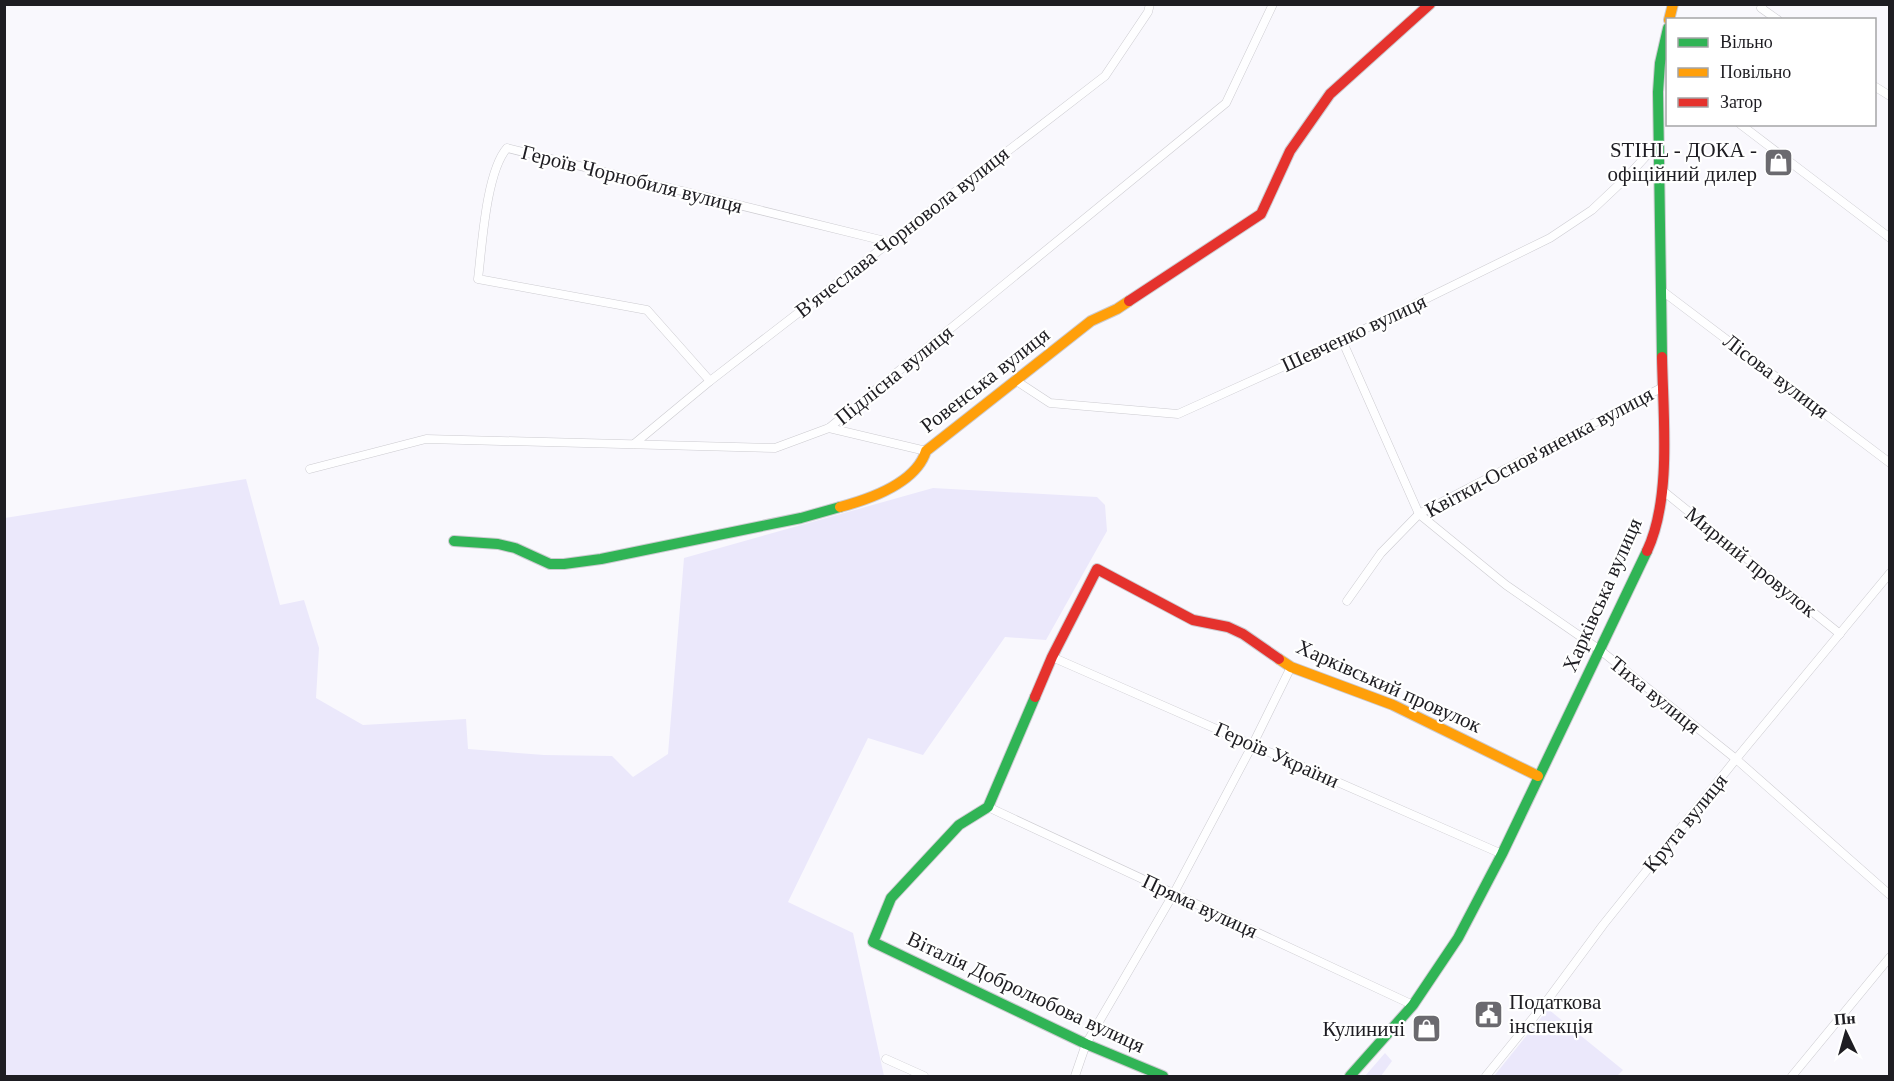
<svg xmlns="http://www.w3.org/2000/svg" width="1894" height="1081" viewBox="0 0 1894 1081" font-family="Georgia,serif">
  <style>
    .green { fill: #ebe8fb }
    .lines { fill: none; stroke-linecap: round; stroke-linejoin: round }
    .street-casing { stroke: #cccbd0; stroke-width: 9 }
    .fast-casing { stroke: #cccbd0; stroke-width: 12 }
    .slow-casing { stroke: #cccbd0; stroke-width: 12 }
    .jam-casing { stroke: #cccbd0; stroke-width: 12 }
    .street { stroke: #fefeff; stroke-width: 8 }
    .fast { stroke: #30b455; stroke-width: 10 }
    .slow { stroke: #ff9f0a; stroke-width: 10 }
    .jam { stroke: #e5322d; stroke-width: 10 }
    .labels { text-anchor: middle; stroke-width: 4.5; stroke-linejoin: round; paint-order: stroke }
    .poi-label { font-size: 21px; fill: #1e1d22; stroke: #fff; text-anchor: end }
    .street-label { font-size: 21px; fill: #1e1d22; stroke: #fff }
  </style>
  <rect width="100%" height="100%" fill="#f9f8fd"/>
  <g class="green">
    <polygon points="246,479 280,605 304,600 319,648 316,698 363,725 466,719 468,749 544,755 612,756 633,777 668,754 684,558 933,488 1097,497 1105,505 1107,531 1046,640 1005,637 923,755 868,738 788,902 853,933 884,1076 5,1076 5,518"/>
    <polygon points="1548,1009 1623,1070 1617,1076 1494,1076"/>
    <polygon points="1385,1053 1392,1061 1381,1076 1365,1076"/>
  </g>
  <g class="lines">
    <defs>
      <g id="street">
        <polyline points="1763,4 1761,8 1778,20"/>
        <polyline points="1874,86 1890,96"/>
        <polyline points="1740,124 1890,238"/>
        <polyline points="1661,290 1890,463"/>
        <polyline points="1342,340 1419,514 1506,585 1600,650 1736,759 1890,895"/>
        <polyline points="1015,380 1050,403 1178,414 1342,340 1550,238 1592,210 1626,178 1659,142"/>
        <path d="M710,381L647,310L478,279C482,246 486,172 507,148L889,242"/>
        <polyline points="829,428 926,451"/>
        <polyline points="634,444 710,381 1105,76 1148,12 1150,4"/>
        <polyline points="310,469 426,439 775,448 829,428 1226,103 1273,4"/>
        <polyline points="1662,490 1840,634"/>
        <polyline points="1347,601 1381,553 1419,514 1663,387"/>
        <polyline points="1052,657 1502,854"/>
        <polyline points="988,807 1413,1005"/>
        <polyline points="886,1059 924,1076"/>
        <polyline points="1075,1076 1086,1044 1174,893 1253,744 1291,667"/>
        <polyline points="1486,1076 1546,1002 1603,925 1736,759 1890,573"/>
        <polyline points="1792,1076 1890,957"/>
      </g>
      <g id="fast">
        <polyline points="1662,357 1658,92 1660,63 1668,28"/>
        <polyline points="454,541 498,544 515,548 550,564 564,564 601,559 801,518 840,507"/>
        <polyline points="1035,697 988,807 959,825 891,898 873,942 1086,1044 1163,1076"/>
        <polyline points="1350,1076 1413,1005 1458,938 1502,854 1647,551"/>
      </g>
      <g id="slow">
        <polyline points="1669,20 1673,4"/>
        <path d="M840,507C870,499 916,483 926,451L1091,321L1117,309L1129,301"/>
        <polyline points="1279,659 1291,667 1393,705 1538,776"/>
      </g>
      <g id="jam">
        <polyline points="1129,301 1261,214 1290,151 1330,94 1430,4"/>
        <path d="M1647,551C1672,498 1663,415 1662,357"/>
        <polyline points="1035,697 1052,657 1097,569 1193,620 1228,627 1243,634 1279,659"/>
      </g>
    </defs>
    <use href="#street" class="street-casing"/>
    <use href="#fast" class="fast-casing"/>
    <use href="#slow" class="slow-casing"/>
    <use href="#jam" class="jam-casing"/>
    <use href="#street" class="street"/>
    <use href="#fast" class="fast"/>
    <use href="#slow" class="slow"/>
    <use href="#jam" class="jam"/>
  </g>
  <defs>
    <symbol id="shop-square" viewBox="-11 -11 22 22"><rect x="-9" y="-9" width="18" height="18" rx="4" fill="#6b6a6f" stroke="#fff"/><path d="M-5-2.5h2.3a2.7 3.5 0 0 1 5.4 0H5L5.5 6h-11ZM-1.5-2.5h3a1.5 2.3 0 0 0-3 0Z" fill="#fff"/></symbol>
    <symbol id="civic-square" viewBox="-11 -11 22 22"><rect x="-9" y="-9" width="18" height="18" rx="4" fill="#6b6a6f" stroke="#fff"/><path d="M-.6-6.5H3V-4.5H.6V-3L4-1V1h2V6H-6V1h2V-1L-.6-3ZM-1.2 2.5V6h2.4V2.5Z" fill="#fff"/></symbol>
  </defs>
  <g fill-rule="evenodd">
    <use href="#shop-square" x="1762" y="146" width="33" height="33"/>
    <use href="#civic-square" x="1472" y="998" width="33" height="33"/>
    <use href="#shop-square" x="1410" y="1012" width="33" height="33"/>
  </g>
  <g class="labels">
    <g class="poi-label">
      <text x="1757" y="157">STIHL - ДОКА -<tspan x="1757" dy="24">офіційний дилер</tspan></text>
      <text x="1509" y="1009" text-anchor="start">Податкова<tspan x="1509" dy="24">інспекція</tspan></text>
      <text x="1405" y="1036">Кулиничі</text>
    </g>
    <g class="street-label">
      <text transform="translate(632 179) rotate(14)" y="7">Героїв Чорнобиля вулиця</text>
      <text transform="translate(902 232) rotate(-38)" y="7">В'ячеслава Чорновола вулиця</text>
      <text transform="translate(1354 333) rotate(-25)" y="7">Шевченко вулиця</text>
      <text transform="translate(894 375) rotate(-39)" y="7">Підлісна вулиця</text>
      <text transform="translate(1776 376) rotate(37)" y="7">Лісова вулиця</text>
      <text transform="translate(985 380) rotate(-38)" y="7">Ровенська вулиця</text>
      <text transform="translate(1539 452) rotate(-28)" y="7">Квітки-Основ'яненка вулиця</text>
      <text transform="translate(1751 562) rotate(39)" y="7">Мирний провулок</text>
      <text transform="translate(1602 595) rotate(-66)" y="7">Харківська вулиця</text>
      <text transform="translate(1389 686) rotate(24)" y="7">Харківський провулок</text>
      <text transform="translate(1655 695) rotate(39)" y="7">Тиха вулиця</text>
      <text transform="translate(1277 755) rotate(24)" y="7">Героїв України</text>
      <text transform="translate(1685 823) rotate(-51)" y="7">Крута вулиця</text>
      <text transform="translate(1200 906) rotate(25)" y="7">Пряма вулиця</text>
      <text transform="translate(1026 992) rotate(25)" y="7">Віталія Добролюбова вулиця</text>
    </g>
  </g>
  <rect width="1894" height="1081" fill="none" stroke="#1e1d22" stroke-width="12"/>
  <rect x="1666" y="18" width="210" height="108" fill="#ffffff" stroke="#a5a5a7" stroke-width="1.5"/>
  <rect x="1678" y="38" width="30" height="9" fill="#30b455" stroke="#a5a5a7" stroke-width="1.5"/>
  <text x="1720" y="48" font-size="18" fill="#1e1d22">Вільно</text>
  <rect x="1678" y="68" width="30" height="9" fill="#ff9f0a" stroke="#a5a5a7" stroke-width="1.5"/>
  <text x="1720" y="78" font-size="18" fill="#1e1d22">Повільно</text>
  <rect x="1678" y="98" width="30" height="9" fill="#e5322d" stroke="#a5a5a7" stroke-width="1.5"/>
  <text x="1720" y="108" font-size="18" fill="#1e1d22">Затор</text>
  <g transform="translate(1846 1033) rotate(355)" stroke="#ffffff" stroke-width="4.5" paint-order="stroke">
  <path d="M0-4.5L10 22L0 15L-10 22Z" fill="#1e1d22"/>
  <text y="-9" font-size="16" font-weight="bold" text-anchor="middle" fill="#1e1d22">Пн</text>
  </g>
</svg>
